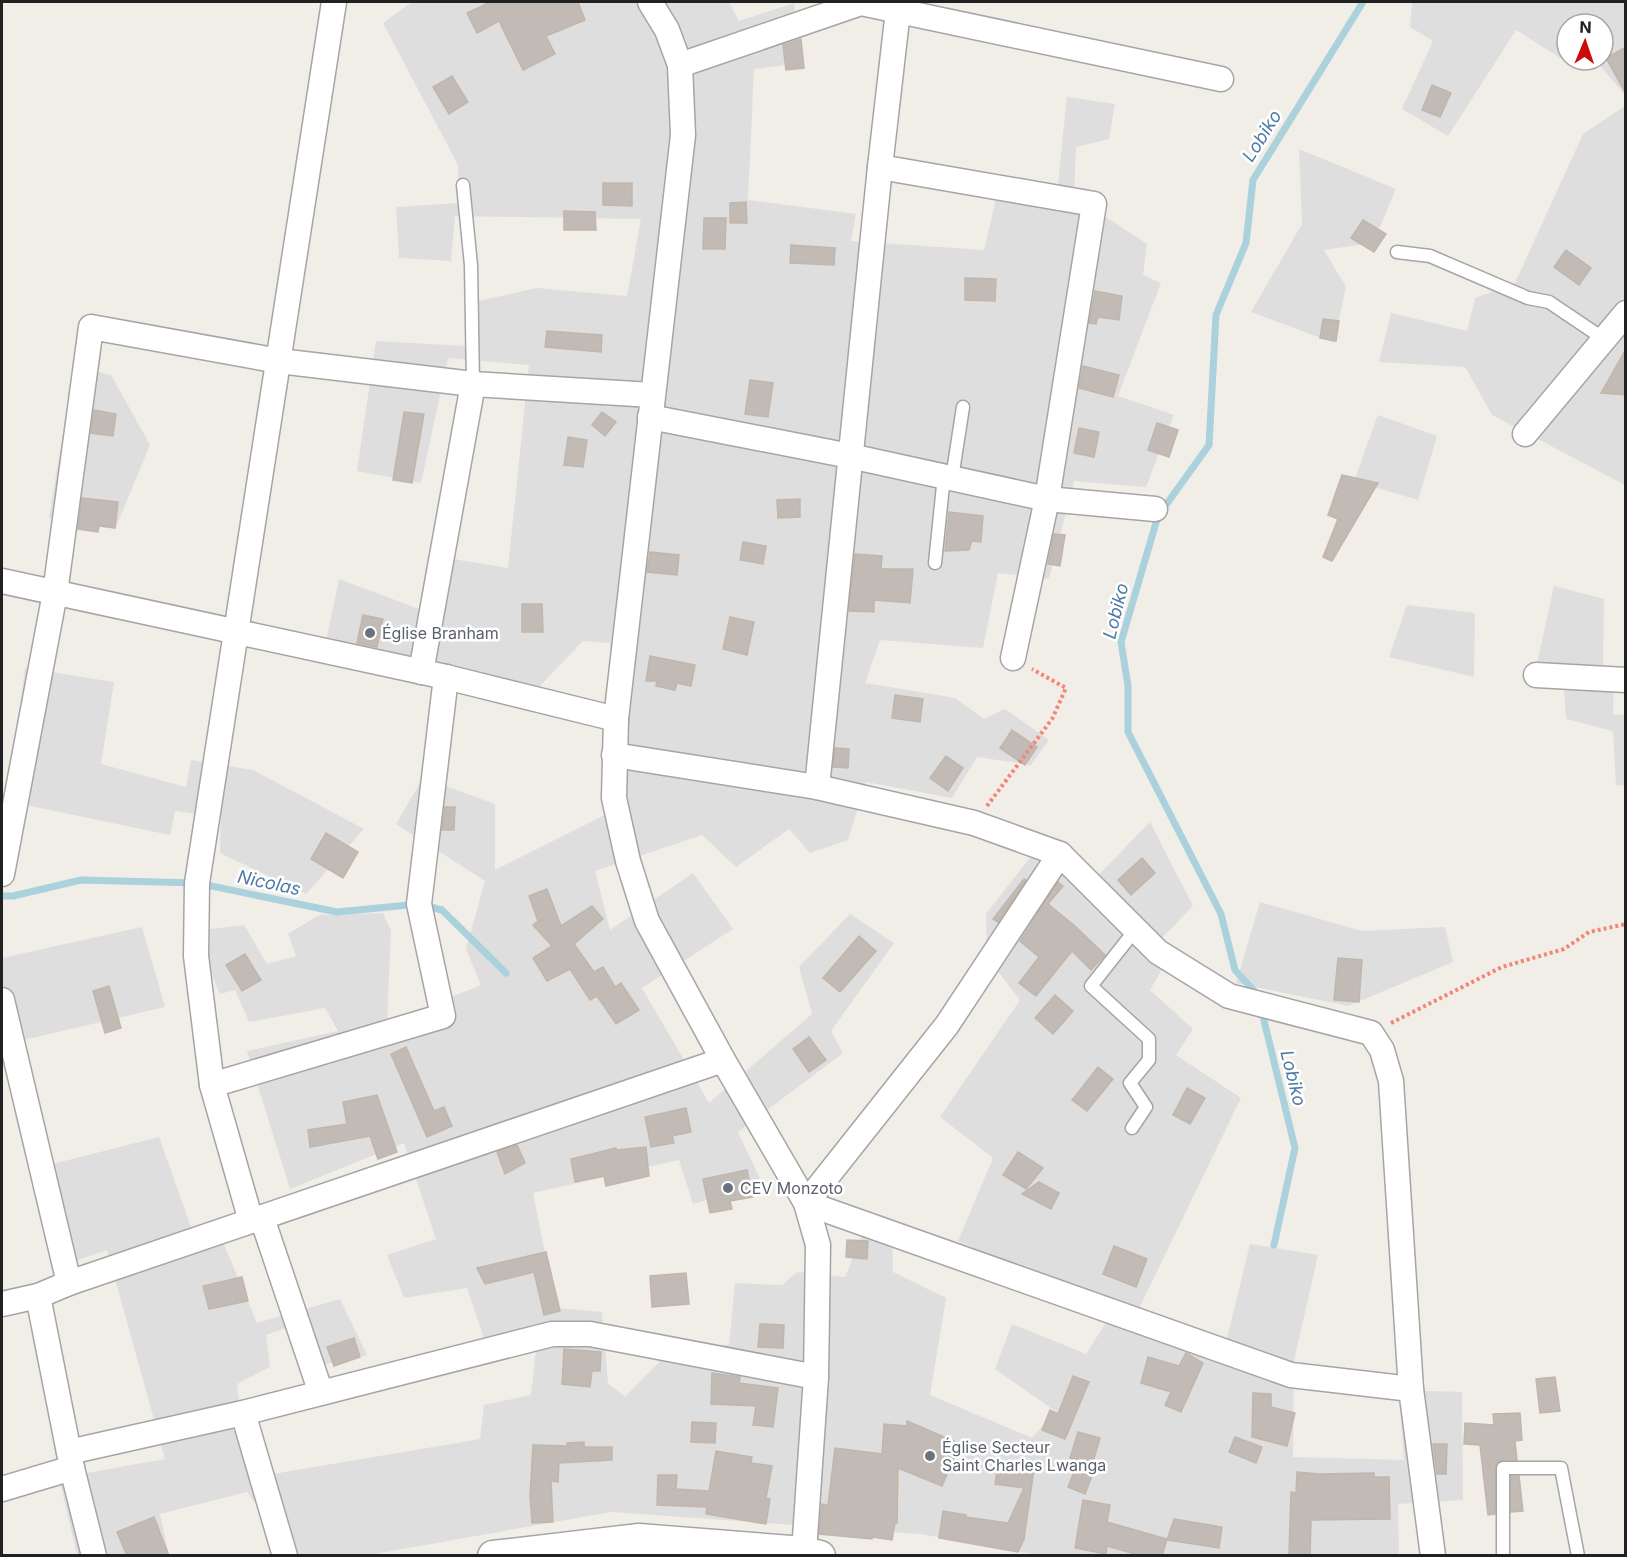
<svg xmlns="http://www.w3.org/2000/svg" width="1627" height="1557" viewBox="0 0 1627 1557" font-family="Inter,sans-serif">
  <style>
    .residential { fill: #dfdede }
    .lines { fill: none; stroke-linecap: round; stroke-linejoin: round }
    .stream { stroke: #abd1dc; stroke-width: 7 }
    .building { fill: #c2bab5; stroke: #c2b6ab; stroke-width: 1.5 }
    .service-casing { stroke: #a5a5a5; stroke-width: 15 }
    .minor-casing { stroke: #a5a5a5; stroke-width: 27 }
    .tertiary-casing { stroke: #a5a5a5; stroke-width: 33 }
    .path { stroke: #f48477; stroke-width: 4; stroke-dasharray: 3 3; stroke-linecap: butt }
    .service { stroke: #fff; stroke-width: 12 }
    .minor { stroke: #fff; stroke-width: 24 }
    .tertiary { stroke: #fff; stroke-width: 30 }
    .worship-dot { fill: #6b7280; stroke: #fff; stroke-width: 2 }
    .labels { text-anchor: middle; stroke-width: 5; stroke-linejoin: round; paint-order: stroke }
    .worship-label { font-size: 16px; fill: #5b616d; stroke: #fff; text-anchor: start }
    .water-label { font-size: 18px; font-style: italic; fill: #4e7aa6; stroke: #fff }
  </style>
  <rect width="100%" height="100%" fill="#f1eee8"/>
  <g class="residential">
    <polygon points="412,2 729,2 739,21 794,3 801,63 754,69 748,200 856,214 851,241 984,250 998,191 1056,202 1067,97 1115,104 1109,139 1076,147 1074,196 1147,244 1143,275 1161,283 1118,396 1174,415 1146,487 1074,481 1049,579 998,573 983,648 880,640 865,683 955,698 984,719 1005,709 1049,740 1031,765 977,757 952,798 866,782 848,840 810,853 789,829 736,867 702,835 595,871 610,930 693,873 733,929 642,988 709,1103 812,1014 799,967 850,914 894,943 831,1031 843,1053 738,1132 762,1183 693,1204 679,1160 533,1193 556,1308 602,1312 608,1383 625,1397 673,1348 729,1345 735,1283 782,1285 797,1272 845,1277 869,1219 892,1230 893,1272 946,1298 930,1395 1032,1438 1055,1411 995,1369 1012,1324 1086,1354 1115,1308 958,1241 993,1158 940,1117 1020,1000 987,957 986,914 1035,851 1083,891 1150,822 1193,906 1153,947 1165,964 1150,990 1193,1029 1176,1055 1241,1098 1133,1321 1221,1363 1250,1244 1318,1255 1294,1361 1293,1457 1404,1460 1399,1390 1462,1392 1463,1500 1398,1504 1399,1556 1038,1555 921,1534 611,1512 369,1555 297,1556 247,1492 160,1514 169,1555 77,1555 59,1478 165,1459 107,1250 57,1267 29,1170 159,1137 191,1227 214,1221 257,1323 340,1299 367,1355 303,1369 291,1326 266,1335 270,1367 237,1384 249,1478 480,1439 484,1405 531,1395 537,1341 487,1347 467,1288 404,1298 387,1255 436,1239 404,1143 290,1189 247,1051 338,1031 325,1008 249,1022 235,990 220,994 194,931 244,925 267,964 296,956 288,934 319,915 383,913 391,931 387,1023 481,985 466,949 485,881 396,824 423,778 495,804 495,870 613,811 610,643 583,641 534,692 327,637 339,579 419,609 428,555 508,568 529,365 448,358 421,483 357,471 376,341 466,346 474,302 537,288 627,296 641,219 455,216 451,261 399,258 396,207 458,203 458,165 383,23"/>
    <polygon points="1412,2 1625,2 1625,95 1595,60 1603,60 1603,24 1567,24 1567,59 1565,61 1516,30 1448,136 1402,109 1433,41 1410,27"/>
    <polygon points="1625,106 1625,485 1492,415 1465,367 1379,362 1391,313 1467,331 1475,298 1515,283 1583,134"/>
    <polygon points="1299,149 1396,189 1373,243 1324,250 1346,287 1334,343 1251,312 1302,224"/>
    <polygon points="74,366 111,375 150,445 115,529 49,518"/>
    <polygon points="1378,415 1437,436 1418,500 1354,481"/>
    <polygon points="1554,586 1604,599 1603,668 1614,673 1613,714 1625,715 1625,786 1616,785 1613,731 1566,719 1563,677 1536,668"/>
    <polygon points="1407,605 1475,613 1474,677 1389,657"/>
    <polygon points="25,668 114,682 101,764 186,787 191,760 253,770 364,829 306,894 220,853 221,817 175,811 170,835 7,801"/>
    <polygon points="1260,902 1362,931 1445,927 1453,962 1348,1006 1236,983"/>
    <polygon points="142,927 165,1007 2,1045 2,958"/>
  </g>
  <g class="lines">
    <g class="stream">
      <polyline points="2,896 13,896 81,880 197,883 337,912 419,904 442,910 506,973"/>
      <polyline points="1258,997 1257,994 1235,970 1221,914 1128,732 1128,686 1121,642 1158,516 1209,445 1216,315 1246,243 1253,180 1363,2"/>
      <polyline points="1261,1008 1295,1148 1274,1245"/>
    </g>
  </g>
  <g class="building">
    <polygon points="490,2 578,2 585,20 546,36 555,54 523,70 499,21 477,33 467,13"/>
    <polygon points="801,39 804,68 786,70 783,45"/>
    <polygon points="1626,47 1626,94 1606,58"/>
    <polygon points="452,76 468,102 449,114 433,87"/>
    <polygon points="1432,85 1451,93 1440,117 1422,110"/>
    <polygon points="603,183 632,183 632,206 603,205"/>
    <polygon points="746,202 747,223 730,223 730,203"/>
    <polygon points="564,211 595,212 596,230 564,230"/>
    <polygon points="704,218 726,218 725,249 703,249"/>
    <polygon points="1363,220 1386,234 1374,252 1351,238"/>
    <polygon points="791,245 835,248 834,265 790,263"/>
    <polygon points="1566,250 1591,268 1579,285 1554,267"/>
    <polygon points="965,278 996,279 995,301 965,300"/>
    <polygon points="1095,291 1122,296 1119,320 1098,317 1096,324 1089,323"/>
    <polygon points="1323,319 1339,321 1336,341 1320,338"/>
    <polygon points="547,331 602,335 601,352 545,347"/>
    <polygon points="1626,349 1626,395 1601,393"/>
    <polygon points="1083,366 1119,375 1113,397 1079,388"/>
    <polygon points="750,380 773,383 768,417 745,414"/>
    <polygon points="94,410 116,414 113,436 91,433"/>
    <polygon points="404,412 424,414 412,483 393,480"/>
    <polygon points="602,412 616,422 605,436 592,425"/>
    <polygon points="1157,423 1178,430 1169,457 1148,450"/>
    <polygon points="1079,428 1099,432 1094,457 1074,453"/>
    <polygon points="568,437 587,440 583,467 564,465"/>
    <polygon points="1342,475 1378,483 1332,561 1323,557 1338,519 1328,515"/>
    <polygon points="82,498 118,502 115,528 99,526 98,532 78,529"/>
    <polygon points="800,499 800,517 778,518 777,500"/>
    <polygon points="949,512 983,516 981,542 972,541 969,550 945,551"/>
    <polygon points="1054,534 1065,535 1060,566 1048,564"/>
    <polygon points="743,542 766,546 763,564 740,560"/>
    <polygon points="650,552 679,555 677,575 647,572"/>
    <polygon points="855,554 882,556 881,569 913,569 910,603 874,600 874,612 849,611"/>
    <polygon points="522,604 542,604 543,632 522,632"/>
    <polygon points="363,615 383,619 377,647 357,643"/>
    <polygon points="730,617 754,622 747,655 723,649"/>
    <polygon points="650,656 695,665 691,686 677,683 675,690 656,686 657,681 646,681"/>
    <polygon points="895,695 923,699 920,722 892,718"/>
    <polygon points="1012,730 1037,747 1025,765 1000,748"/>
    <polygon points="835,748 849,749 848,768 833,767"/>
    <polygon points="946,756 963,768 948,791 930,778"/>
    <polygon points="445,807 455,807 454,830 442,830"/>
    <polygon points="326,833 358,852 343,878 311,859"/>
    <polygon points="1142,858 1155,873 1131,895 1118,880"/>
    <polygon points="1024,879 1026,880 998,922 993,919"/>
    <polygon points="1058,882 1063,886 1048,904 1075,926 1105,955 1091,970 1072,951 1036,996 1019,983 1039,957 1020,941"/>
    <polygon points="547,889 561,926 592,906 603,919 574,944 594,972 603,967 615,987 621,983 639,1010 616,1024 597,996 590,1000 570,969 547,981 533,958 552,946 533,925 538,921 529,896"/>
    <polygon points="859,936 876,951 840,992 823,978"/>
    <polygon points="245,954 261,980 242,991 226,965"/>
    <polygon points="1338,958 1362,960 1359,1002 1334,1000"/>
    <polygon points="109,986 121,1028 105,1033 93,991"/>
    <polygon points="1055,995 1073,1011 1053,1034 1035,1018"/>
    <polygon points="809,1037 826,1060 809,1072 793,1049"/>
    <polygon points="406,1047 434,1111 444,1107 452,1126 427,1137 391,1054"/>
    <polygon points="1098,1067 1113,1079 1087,1111 1072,1100"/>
    <polygon points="1187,1088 1205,1098 1190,1124 1173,1115"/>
    <polygon points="377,1095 397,1152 378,1159 370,1136 310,1147 308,1130 347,1124 343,1102"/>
    <polygon points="686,1108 691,1132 672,1136 674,1143 651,1147 645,1117"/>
    <polygon points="517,1145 525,1163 505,1174 497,1152"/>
    <polygon points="646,1147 649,1176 606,1186 604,1176 575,1182 571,1159 616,1148 616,1150"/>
    <polygon points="1018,1152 1043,1168 1026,1189 1003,1175"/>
    <polygon points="747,1170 753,1197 730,1201 732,1209 710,1213 703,1179"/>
    <polygon points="1039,1182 1059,1193 1051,1209 1022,1194"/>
    <polygon points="847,1240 868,1241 867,1259 846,1257"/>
    <polygon points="1114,1246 1147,1259 1136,1287 1103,1274"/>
    <polygon points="546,1252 560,1311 544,1315 534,1272 485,1284 477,1268"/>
    <polygon points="686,1273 689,1304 652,1307 650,1276"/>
    <polygon points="242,1277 248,1301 209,1309 203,1286"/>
    <polygon points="760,1324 784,1325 783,1348 758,1347"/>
    <polygon points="354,1338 360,1357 334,1366 327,1347"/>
    <polygon points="564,1349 601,1352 600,1371 592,1371 590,1387 562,1384"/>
    <polygon points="1186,1353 1203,1363 1181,1412 1165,1405 1171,1392 1141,1383 1148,1357 1179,1366"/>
    <polygon points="712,1373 740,1377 739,1383 778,1388 773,1427 753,1425 756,1406 711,1404"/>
    <polygon points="1073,1376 1089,1382 1065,1439 1042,1430 1050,1410 1058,1414"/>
    <polygon points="1555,1377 1560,1411 1540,1413 1536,1379"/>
    <polygon points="1253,1393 1271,1394 1271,1407 1295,1413 1287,1446 1252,1437"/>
    <polygon points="1520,1413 1522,1440 1515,1441 1517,1460 1502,1460 1496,1464 1495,1514 1488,1515 1480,1445 1464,1444 1465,1423 1494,1425 1493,1414"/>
    <polygon points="907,1421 960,1444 942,1486 898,1468 897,1523 895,1523 892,1540 872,1537 872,1539 819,1534 822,1504 828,1505 835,1448 882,1454 884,1424 907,1426"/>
    <polygon points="692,1422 716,1423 715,1443 691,1442"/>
    <polygon points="1078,1432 1100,1438 1092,1465 1070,1458"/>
    <polygon points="1235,1437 1262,1447 1256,1463 1229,1452"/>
    <polygon points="584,1442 584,1447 612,1447 612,1460 559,1463 558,1482 551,1481 553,1522 532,1523 530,1495 533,1445 568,1446 567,1443"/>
    <polygon points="1433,1444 1447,1444 1446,1474 1437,1474"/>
    <polygon points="716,1451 752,1457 751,1463 772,1466 766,1498 770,1499 766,1524 706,1514 707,1507 657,1505 658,1475 677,1475 676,1489 709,1491"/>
    <polygon points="998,1464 1034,1469 1024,1539 1018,1552 939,1538 943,1511 966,1515 966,1517 1008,1523 1024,1488 995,1484"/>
    <polygon points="1076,1467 1093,1473 1085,1494 1068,1487"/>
    <polygon points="1297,1472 1319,1474 1374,1473 1374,1477 1389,1477 1390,1519 1311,1520 1310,1556 1289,1556 1291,1492 1296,1493"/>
    <polygon points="1511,1476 1519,1476 1523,1511 1511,1512"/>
    <polygon points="1083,1500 1110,1505 1107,1522 1167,1539 1162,1556 1142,1556 1107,1546 1106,1554 1075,1548"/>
    <polygon points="154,1517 169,1556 127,1556 117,1532"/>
    <polygon points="1174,1519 1222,1527 1219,1548 1167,1540"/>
  </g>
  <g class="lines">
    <defs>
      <g id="service">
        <polyline points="463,185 471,265 473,384"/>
        <polyline points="1397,252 1430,256 1528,298 1549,302 1604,339"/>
        <polyline points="952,478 963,407"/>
        <polyline points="935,563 944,476"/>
        <polyline points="1132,1128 1146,1107 1130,1083 1149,1060 1149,1039 1091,986 1136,929"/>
        <polyline points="1503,1556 1503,1468 1561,1468 1578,1556"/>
      </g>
      <g id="minor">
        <polyline points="650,2 667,30 680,65 683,135 616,719 614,798 628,861 647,921 723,1060 806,1203 818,1245 816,1377 804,1552"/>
        <polyline points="680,65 861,3 1221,79"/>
        <polyline points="880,167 1094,204 1047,499 1013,658"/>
        <polyline points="650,417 850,456 1047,499 1155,509"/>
        <polyline points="1525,434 1626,313"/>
        <polyline points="2,581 446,677 616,719"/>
        <polyline points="421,672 473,384"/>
        <polyline points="1536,675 1626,680"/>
        <polyline points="614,755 817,787 974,823 1060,854 1158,952 1229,996 1371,1033 1382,1050 1391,1081 1411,1389 1433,1556"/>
        <polyline points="817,787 880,167 899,2"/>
        <polyline points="1060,854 947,1025 806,1203 1291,1375 1411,1389"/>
        <polyline points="2,874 55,593 91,327 279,361 473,384 652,395"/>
        <polyline points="2,1000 69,1283"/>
        <polyline points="212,1085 443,1016 419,904 446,677"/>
        <polyline points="262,1218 321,1393"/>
        <polyline points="251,1221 212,1085 196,956 197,883 334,2"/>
        <polyline points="38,1296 72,1468 94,1556"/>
        <polyline points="2,1304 38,1296 69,1283 723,1060"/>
        <polyline points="243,1413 285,1556"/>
        <polyline points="69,1452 243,1413 552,1334 590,1334 816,1377"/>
        <polyline points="2,1489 72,1468"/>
      </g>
      <polyline id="tertiary" points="493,1556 639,1539 804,1552 820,1556"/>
    </defs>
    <use href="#service" class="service-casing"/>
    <use href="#minor" class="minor-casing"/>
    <use href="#tertiary" class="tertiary-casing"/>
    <g class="path">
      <polyline points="987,806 1052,719 1066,688 1032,669"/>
      <polyline points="1391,1023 1502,967 1564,949 1589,932 1626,924"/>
    </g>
    <use href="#service" class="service"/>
    <use href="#minor" class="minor"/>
    <use href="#tertiary" class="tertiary"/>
  </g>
  <g class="worship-dot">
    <circle cx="370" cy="633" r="6"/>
    <circle cx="728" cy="1188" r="6"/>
    <circle cx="930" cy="1456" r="6"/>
  </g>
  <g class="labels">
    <g class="worship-label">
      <text x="382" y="639">Église Branham</text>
      <text x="740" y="1194">CEV Monzoto</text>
      <text x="942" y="1453">Église Secteur<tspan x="942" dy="18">Saint Charles Lwanga</tspan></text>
    </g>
    <g class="water-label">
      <text transform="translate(1262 136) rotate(-58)" y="6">Lobiko</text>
      <text transform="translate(1116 611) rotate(-76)" y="6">Lobiko</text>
      <text transform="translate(269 883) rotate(12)" y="6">Nicolas</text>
      <text transform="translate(1293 1078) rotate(76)" y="6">Lobiko</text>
    </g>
  </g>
  <rect width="1627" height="1557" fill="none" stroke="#212121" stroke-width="6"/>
  <g transform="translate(1585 42) rotate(2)"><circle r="28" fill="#ffffff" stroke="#a6a6a6" stroke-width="1.5"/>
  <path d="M0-4.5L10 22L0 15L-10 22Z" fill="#c90b09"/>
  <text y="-9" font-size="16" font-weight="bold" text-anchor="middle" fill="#212121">N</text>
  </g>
</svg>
